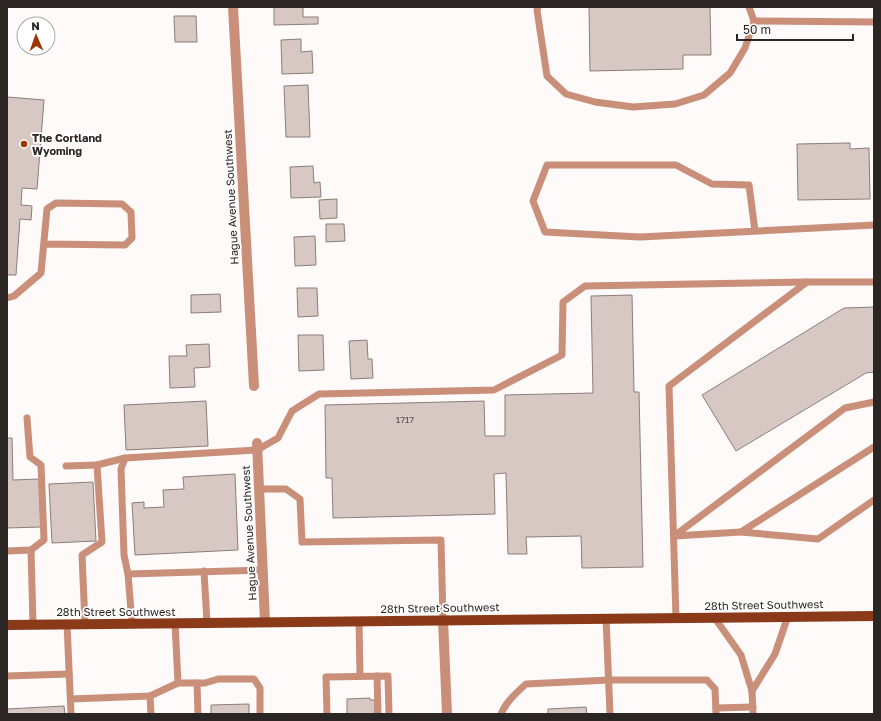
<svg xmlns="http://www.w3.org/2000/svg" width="881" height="721" viewBox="0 0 881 721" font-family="'Golos Text',sans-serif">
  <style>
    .building { fill: #d8c8c3; stroke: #8c7d78 }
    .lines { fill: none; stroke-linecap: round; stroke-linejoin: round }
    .lane { stroke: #ca8f79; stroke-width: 7 }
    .street { stroke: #ca8f79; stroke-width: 10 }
    .primary { stroke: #8a3a18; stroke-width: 10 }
    .poi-dot { fill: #9a3601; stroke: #fff; stroke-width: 1.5 }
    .labels { text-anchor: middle; stroke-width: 3.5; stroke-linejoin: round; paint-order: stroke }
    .number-label { font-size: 9px; fill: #564e4b }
    .poi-label { font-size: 11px; font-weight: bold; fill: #2b2523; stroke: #fff; text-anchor: start }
    .street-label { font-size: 11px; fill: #2b2523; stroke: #fff }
  </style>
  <rect width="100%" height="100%" fill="#fdfaf9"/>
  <g class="building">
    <polygon points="274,7 303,7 303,17 318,17 318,24 274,25"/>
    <polygon points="589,7 710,7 711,55 683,55 683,69 590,71"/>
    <polygon points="174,16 196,16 197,42 175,42"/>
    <polygon points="301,39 301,52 312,51 313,73 282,74 281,40"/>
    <polygon points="308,85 310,137 286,137 284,86"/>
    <polygon points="7,97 44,100 37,189 22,188 21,205 32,206 31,220 20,219 16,275 7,275"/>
    <polygon points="850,143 850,149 869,148 870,199 798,200 797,144"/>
    <polygon points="313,166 314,183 320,182 321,197 291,198 290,167"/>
    <polygon points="337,199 337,218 320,219 319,200"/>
    <polygon points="326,224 344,224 345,241 326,242"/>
    <polygon points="315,236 316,265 295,266 294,237"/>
    <polygon points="297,288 317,288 318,316 298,317"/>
    <polygon points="220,294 221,312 191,313 191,295"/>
    <polygon points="632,295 634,392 639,392 643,567 582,568 581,536 526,537 527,554 508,554 506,473 494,474 495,514 333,518 332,478 326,478 325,405 484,401 485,436 505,436 505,395 593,393 591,296"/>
    <polygon points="874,307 874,372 866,373 736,451 702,395 844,308"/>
    <polygon points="298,335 323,335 324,370 299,371"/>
    <polygon points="367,340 368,359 372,359 373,378 351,379 349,341"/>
    <polygon points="209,344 210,367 194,368 195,387 170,388 169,356 187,356 186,345"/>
    <polygon points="206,401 208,446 126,450 124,405"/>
    <polygon points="7,438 12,438 13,480 39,479 41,527 7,528"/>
    <polygon points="235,474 238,550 135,555 132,503 144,502 144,508 164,507 163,490 184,489 183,477"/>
    <polygon points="93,482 96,541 52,543 49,484"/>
    <polygon points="370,698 370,700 375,700 375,714 347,714 347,699"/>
    <polygon points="249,704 249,714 211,714 211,705"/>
    <polygon points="64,706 65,714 7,714 7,709"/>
    <polygon points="586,707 587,714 548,714 548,709"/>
  </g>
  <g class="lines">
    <g class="lane">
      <polyline points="538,7 537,10 547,76 566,94 595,102 633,107 675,104 704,95 730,73 745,48 754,21 749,7"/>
      <polyline points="754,21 874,22"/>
      <polyline points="755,231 749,185 712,184 676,165 547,165 533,201 545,232 640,237 874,225"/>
      <polyline points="7,298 14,296 41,273 47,209 56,203 122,204 131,212 132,238 125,245 44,244"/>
      <polyline points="27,418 30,457 41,465 44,540 31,550 33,624"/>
      <polyline points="874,447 741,532 818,539 874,500"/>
      <polyline points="125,458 121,469 124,555 128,574 132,623"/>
      <polyline points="97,465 125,458 257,450 278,438 292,411 319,394 494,390 562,355 563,302 585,286 807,282"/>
      <polyline points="66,466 97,465 102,542 82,555 85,624"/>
      <polyline points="259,489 286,489 300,499 302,542 441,540 443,620"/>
      <polyline points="674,536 845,408 874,402"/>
      <polyline points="674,536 741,532"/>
      <polyline points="7,551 31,550"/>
      <polyline points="204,571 207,623"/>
      <polyline points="128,574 263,570"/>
      <polyline points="714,617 741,655 752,691 753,714"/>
      <polyline points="606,618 610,714"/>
      <polyline points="676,618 669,386 807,282 874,282"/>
      <polyline points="359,621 360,676"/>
      <polyline points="175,623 178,683 205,683 218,679 254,679 260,688 260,714"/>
      <polyline points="67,624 71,714"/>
      <polyline points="7,676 69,674"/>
      <polyline points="377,676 378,714"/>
      <polyline points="197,683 198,714"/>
      <polyline points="752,691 775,654 788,616"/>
      <polyline points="71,699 150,696"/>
      <polyline points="716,708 753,707"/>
      <polyline points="151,714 150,696 178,683"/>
      <polyline points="327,714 326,677 388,676 389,714"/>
      <path d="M501,714C506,702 516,693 526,684L609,680H707L715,689L716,714"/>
    </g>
    <g class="street">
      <polyline points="233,7 254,386"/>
      <polyline points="257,443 265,622"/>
      <polyline points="443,620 447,714"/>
    </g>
    <polyline class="primary" points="7,625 874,616"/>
  </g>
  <circle class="poi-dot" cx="24" cy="144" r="4"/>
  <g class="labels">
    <g class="number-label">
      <text x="405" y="423">1717</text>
    </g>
    <g class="poi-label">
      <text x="32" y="142">The Cortland<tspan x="32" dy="13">Wyoming</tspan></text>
    </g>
    <g class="street-label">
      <text transform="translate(231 197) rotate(-93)" y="4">Hague Avenue Southwest</text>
      <text transform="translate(249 533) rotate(-93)" y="4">Hague Avenue Southwest</text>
      <text transform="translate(764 605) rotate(-1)" y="4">28th Street Southwest</text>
      <text transform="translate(440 608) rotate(-1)" y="4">28th Street Southwest</text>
      <text x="116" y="616">28th Street Southwest</text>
    </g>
  </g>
  <rect width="881" height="721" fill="none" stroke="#2b2523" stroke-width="16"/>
  <g transform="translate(36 36) rotate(358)"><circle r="19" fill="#ffffff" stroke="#aaa8a7"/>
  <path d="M0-3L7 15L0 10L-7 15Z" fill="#9a3601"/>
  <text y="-6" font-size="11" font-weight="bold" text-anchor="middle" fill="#2b2523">N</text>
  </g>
  <path d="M737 34v6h116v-6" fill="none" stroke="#2b2523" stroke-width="2"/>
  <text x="743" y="34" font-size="12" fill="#2b2523" stroke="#ffffff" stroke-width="3" paint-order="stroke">50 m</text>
</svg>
